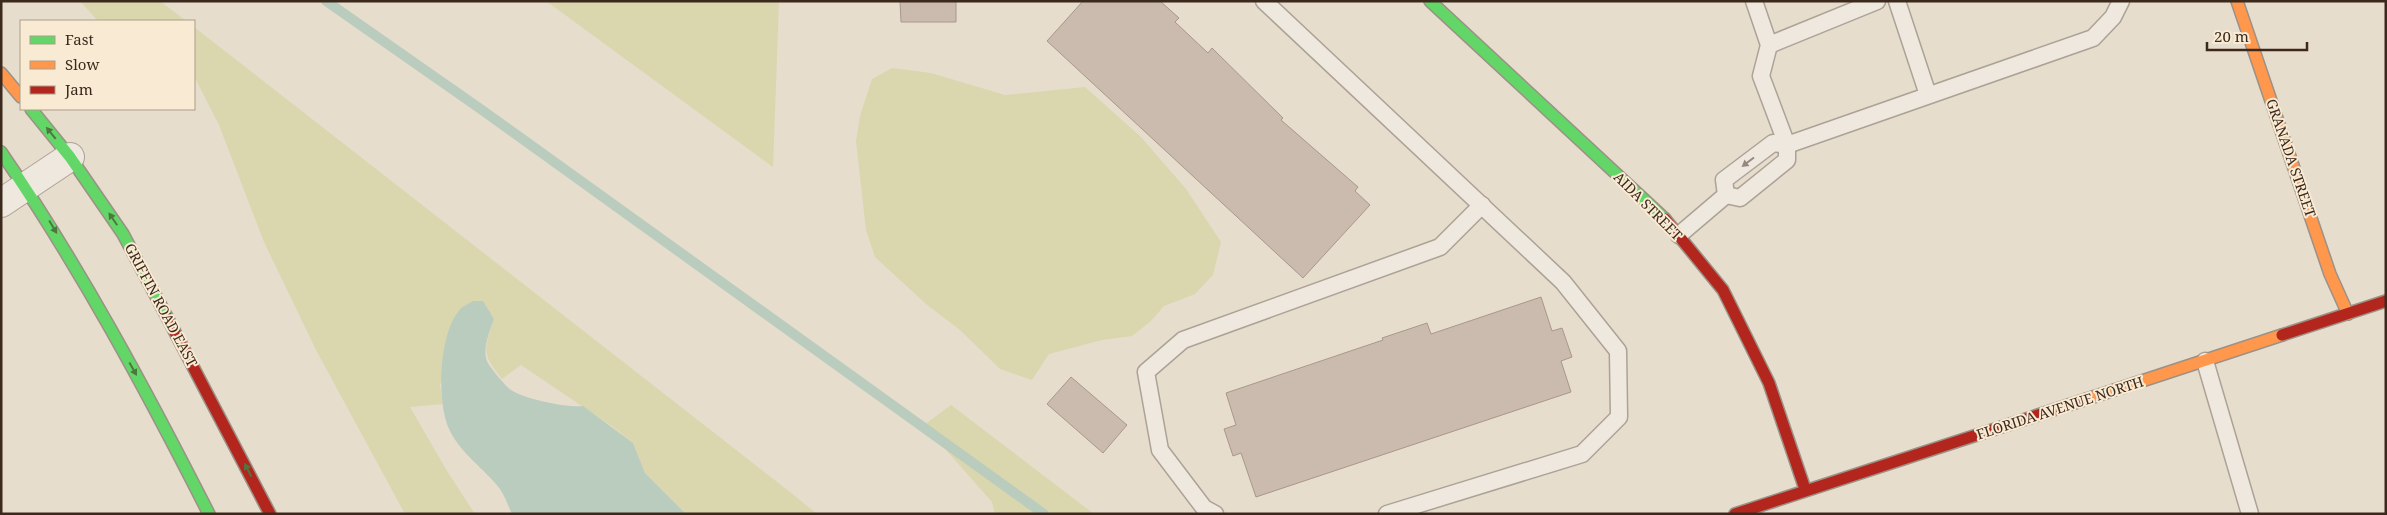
<svg xmlns="http://www.w3.org/2000/svg" width="2387" height="515" viewBox="0 0 2387 515" font-family="'Noto Serif',serif">
  <style>
    .green { fill: #dad6ae }
    .water { fill: #b9ccbe }
    .lines { fill: none; stroke-linecap: round; stroke-linejoin: round }
    .stream { stroke: #b9ccbe; stroke-width: 10 }
    .building { fill: #cbbaae; stroke: #a8988c }
    .lane-casing { stroke: #aca296; stroke-width: 19 }
    .street-casing { stroke: #aca296; stroke-width: 30 }
    .fast-casing { stroke: #9c9186; stroke-width: 14 }
    .slow-casing { stroke: #9c9186; stroke-width: 14 }
    .jam-casing { stroke: #9c9186; stroke-width: 14 }
    .lane { stroke: #efe8df; stroke-width: 16 }
    .street { stroke: #efe8df; stroke-width: 28 }
    .fast { stroke: #63d668; stroke-width: 11 }
    .slow { stroke: #ff974d; stroke-width: 11 }
    .jam { stroke: #b3261e; stroke-width: 11 }
    .oneway { fill: #4e773f }
    .oneway2 { fill: #96887e }
    .labels { text-anchor: middle; stroke-width: 4; stroke-linejoin: round; paint-order: stroke }
    .street-label { font-size: 14px; fill: #3c291d; stroke: #f8ead3 }
  </style>
  <rect width="100%" height="100%" fill="#e7ddcd"/>
  <g class="green">
    <polygon points="80,1 160,1 186,21 98,21"/>
    <polygon points="546,1 779,1 773,167"/>
    <path d="M194,27L790,492L817,514H686L645,473L633,443L613,427L521,365L502,379C481,353 484,351 494,319L482,301H473L440,385L443,404L410,407L447,471L475,514H405L316,350L264,242L219,125L194,76Z"/>
    <polygon points="892,68 931,73 1005,95 1085,87 1141,137 1186,189 1221,242 1213,275 1195,294 1164,306 1151,321 1132,336 1102,340 1049,354 1032,380 1000,369 960,330 926,304 875,257 866,230 856,141 860,116 872,79"/>
    <polygon points="951,405 1094,514 995,514 992,502 924,425"/>
  </g>
  <path class="water" d="M473,301H483L494,319C490,331 482,348 487,361C488,365 507,388 511,390C524,399 568,408 583,406L633,443L645,473L686,514H512C508,506 505,496 500,489C485,469 462,455 450,431C436,404 439,336 458,312C461,307 468,304 473,301Z"/>
  <g class="lines">
    <polyline class="stream" points="326,1 482,110 1044,514"/>
  </g>
  <g class="building">
    <polygon points="900,1 956,1 956,22 901,22"/>
    <polygon points="1083,1 1160,1 1179,18 1175,22 1208,53 1212,48 1283,118 1281,120 1358,187 1355,191 1370,205 1303,278 1047,41"/>
    <polygon points="1541,297 1552,331 1562,328 1572,357 1561,361 1571,392 1256,497 1241,453 1233,456 1224,429 1236,425 1226,393 1383,340 1382,338 1427,323 1431,334"/>
    <polygon points="1071,377 1127,425 1103,453 1047,404"/>
  </g>
  <g class="lines">
    <defs>
      <g id="lane">
        <polyline points="1264,1 1563,282 1618,351 1619,417 1582,454 1387,514"/>
        <polyline points="1897,1 1928,95"/>
        <polyline points="1769,45 1877,1"/>
        <polyline points="1726,195 1724,180 1773,143 1787,145 2093,38 2113,17 2121,1"/>
        <polyline points="1726,195 1740,198 1787,160 1787,145 1761,76 1769,45 1754,1"/>
        <polyline points="1679,235 1726,195"/>
        <polyline points="2205,361 2250,514"/>
        <polyline points="1215,514 1204,508 1160,450 1146,372 1183,340 1440,247 1482,205"/>
      </g>
      <polyline id="street" points="1,203 70,157"/>
      <g id="fast">
        <polyline points="1430,1 1665,219"/>
        <polyline points="31,109 70,157 123,234 167,317"/>
        <path d="M1,152C80,267 146,390 209,514"/>
      </g>
      <g id="slow">
        <polyline points="2237,1 2330,274 2348,314"/>
        <polyline points="1,73 21,97"/>
        <polyline points="2087,399 2282,335"/>
      </g>
      <g id="jam">
        <polyline points="1665,219 1723,290 1769,383 1805,489"/>
        <polyline points="167,317 270,514"/>
        <polyline points="2282,335 2386,301"/>
        <polyline points="1735,514 2087,399"/>
      </g>
    </defs>
    <use href="#lane" class="lane-casing"/>
    <use href="#street" class="street-casing"/>
    <use href="#fast" class="fast-casing"/>
    <use href="#slow" class="slow-casing"/>
    <use href="#jam" class="jam-casing"/>
    <use href="#lane" class="lane"/>
    <use href="#street" class="street"/>
    <use href="#fast" class="fast"/>
    <use href="#slow" class="slow"/>
    <use href="#jam" class="jam"/>
  </g>
  <defs><path id="oneway-solid" d="M-6-.8H1V-3.2L6.5 0L1 3.2V.8H-6Z" transform="scale(1.25)"/></defs>
  <g class="oneway">
    <use href="#oneway-solid" transform="translate(51 133) rotate(-129)"/>
    <use href="#oneway-solid" transform="translate(113 219) rotate(-124)"/>
    <use href="#oneway-solid" transform="translate(53 227) rotate(59)"/>
    <use href="#oneway-solid" transform="translate(133 369) rotate(61)"/>
    <use href="#oneway-solid" transform="translate(248 470) rotate(-117)"/>
  </g>
  <use class="oneway2" href="#oneway-solid" transform="translate(1748 162) rotate(143)"/>
  <g class="labels">
    <g class="street-label">
      <text transform="translate(2291 158) rotate(71)" y="5">GRANADA STREET</text>
      <text transform="translate(1648 206) rotate(45)" y="5">AIDA STREET</text>
      <text transform="translate(161 305) rotate(62)" y="5">GRIFFIN ROAD EAST</text>
      <text transform="translate(2060 408) rotate(-18)" y="5">FLORIDA AVENUE NORTH</text>
    </g>
  </g>
  <rect width="2387" height="515" fill="none" stroke="#3c291d" stroke-width="5"/>
  <rect x="20" y="20" width="175" height="90" fill="#f8ead3" stroke="#ad9d8a"/>
  <rect x="30" y="36" width="25" height="8" fill="#63d668" stroke="#ad9d8a"/>
  <text x="65" y="45" font-size="15" fill="#3c291d">Fast</text>
  <rect x="30" y="61" width="25" height="8" fill="#ff974d" stroke="#ad9d8a"/>
  <text x="65" y="70" font-size="15" fill="#3c291d">Slow</text>
  <rect x="30" y="86" width="25" height="8" fill="#b3261e" stroke="#ad9d8a"/>
  <text x="65" y="95" font-size="15" fill="#3c291d">Jam</text>
  <path d="M2207 42v8h100v-8" fill="none" stroke="#3c291d" stroke-width="2.5"/>
  <text x="2214" y="42" font-size="15" fill="#3c291d" stroke="#f8ead3" stroke-width="4" paint-order="stroke">20 m</text>
</svg>
